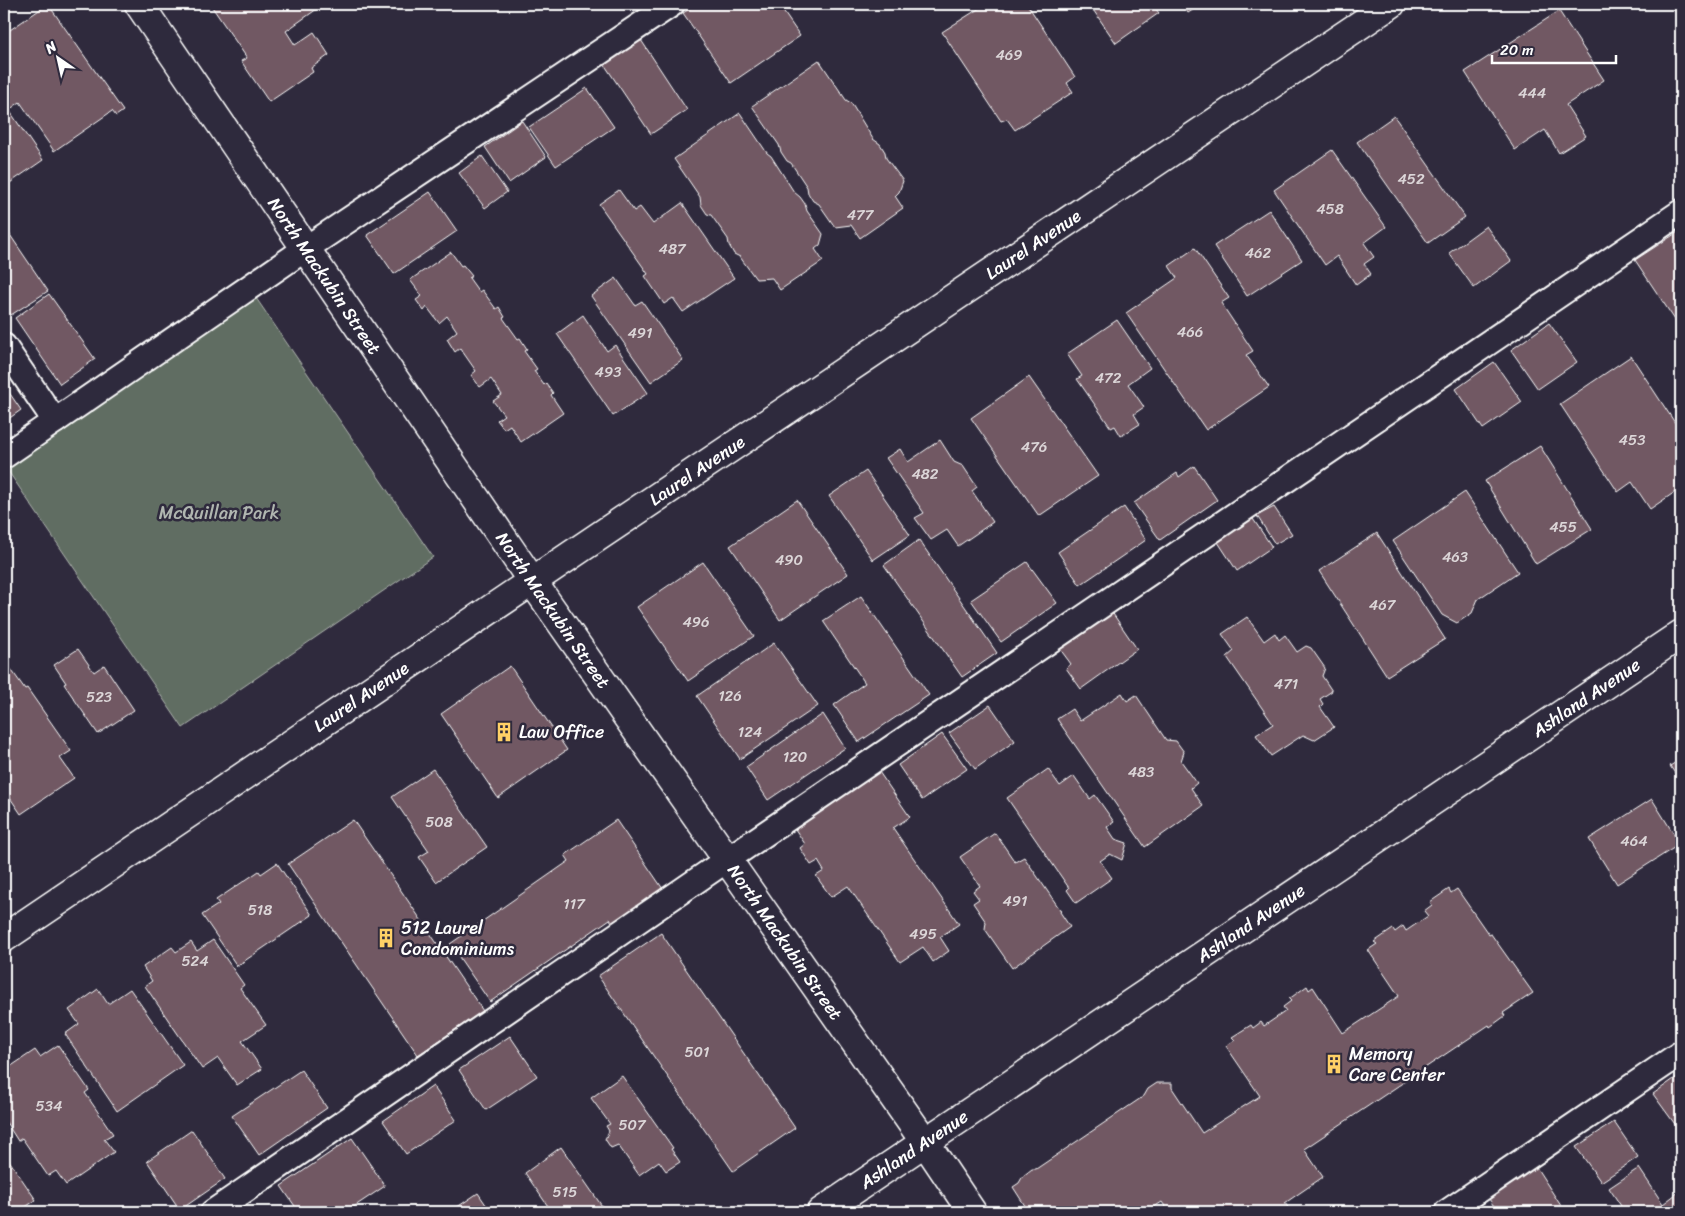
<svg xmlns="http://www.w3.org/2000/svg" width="1685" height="1216" viewBox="0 0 1685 1216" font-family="Sriracha,sans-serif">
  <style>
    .green { fill: #606d62; stroke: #b0b6b0 }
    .building { fill: #715964; stroke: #fff }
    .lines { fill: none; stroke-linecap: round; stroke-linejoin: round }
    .service-casing { stroke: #fff; stroke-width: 28 }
    .minor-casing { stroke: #fff; stroke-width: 31 }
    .service { stroke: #2f2a3d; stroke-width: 24 }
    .minor { stroke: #2f2a3d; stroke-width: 28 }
    .labels { text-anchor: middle; stroke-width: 5; stroke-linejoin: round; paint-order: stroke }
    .number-label { font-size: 15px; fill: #dcd6d8 }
    .street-label { font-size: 18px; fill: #fff; stroke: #2f2a3d }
    .park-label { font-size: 18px; fill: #b0b6b0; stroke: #2f2a3d }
    .poi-label { font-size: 18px; fill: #fff; stroke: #2f2a3d; text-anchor: start }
  </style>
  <rect width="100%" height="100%" fill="#2f2a3d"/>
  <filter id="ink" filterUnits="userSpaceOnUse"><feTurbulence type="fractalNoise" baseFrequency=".02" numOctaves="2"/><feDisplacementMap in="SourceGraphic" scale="10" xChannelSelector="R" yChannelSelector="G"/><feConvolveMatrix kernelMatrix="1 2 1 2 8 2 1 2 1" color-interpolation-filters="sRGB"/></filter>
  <g filter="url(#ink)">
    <polygon class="green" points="256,298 433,557 183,728 6,468"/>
    <g class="building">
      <polygon points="48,4 123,111 116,116 112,111 54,151 20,102 9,110 43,160 4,187 4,34"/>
      <polygon points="210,4 324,4 286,31 295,45 314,32 329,55 311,68 313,72 269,102 241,61 247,58"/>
      <polygon points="697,4 778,4 800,36 731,83 683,13"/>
      <polygon points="986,4 1027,4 1075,77 1067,83 1073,92 1015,130 1007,119 1001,121 942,32"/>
      <polygon points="1089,4 1152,4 1159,13 1116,43"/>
      <polygon points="1182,4 1202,4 1188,13"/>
      <polygon points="1559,11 1604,80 1566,105 1586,136 1559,153 1545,130 1515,150 1465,72"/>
      <polygon points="641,40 687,110 651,134 604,64"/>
      <polygon points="819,60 846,100 851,103 873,139 880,144 885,152 886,158 903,181 899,192 895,196 903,208 860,238 851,225 835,227 819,204 813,201 808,193 807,187 791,163 787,161 781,152 779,145 752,106"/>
      <polygon points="587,88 614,127 556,166 529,127"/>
      <polygon points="740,113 767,153 771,156 794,192 800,197 805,204 807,211 823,234 820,245 815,249 823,261 780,290 772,278 756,279 740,257 734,254 729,245 728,239 711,215 707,214 701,205 700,197 674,159"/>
      <polygon points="1394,116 1465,217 1428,243 1357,142"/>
      <polygon points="522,121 546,157 509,183 485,147"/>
      <polygon points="1332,150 1386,227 1364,243 1374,257 1364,264 1371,274 1356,285 1337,256 1325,265 1274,190"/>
      <polygon points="482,156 507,192 485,208 459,173"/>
      <polygon points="619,190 634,211 640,207 653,224 682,203 734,278 683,312 673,298 664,304 645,276 648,274 599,204"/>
      <polygon points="430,192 457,231 394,274 367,235"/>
      <polygon points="1269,210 1302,260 1247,296 1214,246"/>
      <polygon points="4,226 48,291 11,315 4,304"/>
      <polygon points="1486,226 1511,261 1474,288 1449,253"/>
      <polygon points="1681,230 1681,329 1635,260"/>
      <polygon points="1195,248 1229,298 1221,303 1253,351 1246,355 1269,387 1206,430 1126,313 1177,278 1169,266"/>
      <polygon points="451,252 461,266 463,265 472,276 469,278 479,292 482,290 496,309 499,307 505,317 503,318 518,339 520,338 527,349 524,351 537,369 534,371 544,385 546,383 553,393 551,395 563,413 521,442 510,425 504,429 497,420 504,415 493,401 502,395 491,379 480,387 471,375 476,371 460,348 455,352 447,339 457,331 447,316 439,323 427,307 424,311 416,300 422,296 410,280"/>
      <polygon points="616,278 635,305 642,301 683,360 651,382 591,296"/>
      <polygon points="49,294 95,359 60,384 15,318"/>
      <polygon points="583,315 607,351 615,345 648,393 613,416 557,334"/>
      <polygon points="1117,320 1150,368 1128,384 1144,407 1134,414 1140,424 1121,436 1115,426 1111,428 1077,379 1082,376 1067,354"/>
      <polygon points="1549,323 1577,362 1538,389 1511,350"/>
      <polygon points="1631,356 1681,432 1681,488 1650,509 1632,482 1618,492 1560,404"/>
      <polygon points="1494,362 1522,402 1483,429 1456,389"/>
      <polygon points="1029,377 1098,476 1039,516 971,418"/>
      <polygon points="4,385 21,410 4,422"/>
      <polygon points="940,440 954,462 963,466 977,487 972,491 993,522 958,546 947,530 931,540 915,518 924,513 886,458 900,449 908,462"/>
      <polygon points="1540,446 1592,529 1536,564 1485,481"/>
      <polygon points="1194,466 1217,500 1160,540 1134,503 1177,473 1179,477"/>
      <polygon points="866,471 910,535 873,560 829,496"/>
      <polygon points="1465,492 1518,572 1478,599 1472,613 1457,623 1442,615 1393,541"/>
      <polygon points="797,500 848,574 780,620 730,546"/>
      <polygon points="1124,507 1146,540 1080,585 1058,552"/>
      <polygon points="1274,507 1292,534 1275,544 1257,516"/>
      <polygon points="1251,516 1272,547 1237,571 1216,539"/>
      <polygon points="1377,533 1445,639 1387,676 1319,571"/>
      <polygon points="919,540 997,653 962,677 884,565"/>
      <polygon points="703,562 754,636 688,681 637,607"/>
      <polygon points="1027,562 1057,603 1001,642 971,600"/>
      <polygon points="861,596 929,695 859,742 834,705 865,683 823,621"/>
      <polygon points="1109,608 1137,649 1081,689 1066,668 1071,664 1057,645"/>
      <polygon points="1247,617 1264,641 1275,633 1279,640 1285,635 1297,652 1306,646 1311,648 1325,668 1322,676 1332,691 1320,699 1323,704 1320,707 1334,727 1314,740 1303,735 1271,756 1256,735 1273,724 1227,657 1234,651 1222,634"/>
      <polygon points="774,643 818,706 740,759 697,696"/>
      <polygon points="78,649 94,672 104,665 134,710 98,734 64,684 66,683 54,665"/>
      <polygon points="5,661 25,689 27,688 71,751 60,758 74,778 21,814 4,789 4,662"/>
      <polygon points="510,666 567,750 498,798 441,714"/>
      <polygon points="1122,693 1127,701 1136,695 1166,740 1176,741 1184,752 1181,761 1197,783 1191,788 1203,806 1145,847 1057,719 1072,709 1080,721"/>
      <polygon points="990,705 1015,741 975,769 949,733"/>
      <polygon points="823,714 845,748 768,800 746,767"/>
      <polygon points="942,734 967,769 922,800 898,765"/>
      <polygon points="1681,759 1681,782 1670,766"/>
      <polygon points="433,769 487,847 436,882 419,857 429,851 392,797"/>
      <polygon points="877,769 910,817 893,828 959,924 940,937 949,951 933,962 923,947 900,962 848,886 831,897 816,876 824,871 818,861 811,865 800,848 805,844 793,826"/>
      <polygon points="1048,769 1060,786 1074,776 1090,799 1095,795 1114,822 1107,827 1115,839 1127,843 1122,860 1110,854 1100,861 1112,878 1076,903 1067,890 1069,888 1007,798"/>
      <polygon points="1652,799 1680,844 1617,884 1589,839"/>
      <polygon points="353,820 483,1011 418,1055 288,864"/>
      <polygon points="616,820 663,889 613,924 610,919 490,1002 450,944 569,861 565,855"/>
      <polygon points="995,833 1015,862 1024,857 1061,911 1060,912 1070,927 1012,968 985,929 986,922 973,903 979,899 973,891 980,886 960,857"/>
      <polygon points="277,863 312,915 237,966 202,915 219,904 216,900 259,871 261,874"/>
      <polygon points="1681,863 1681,884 1672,869"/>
      <polygon points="1449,889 1451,893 1457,889 1489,935 1491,934 1533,993 1503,1013 1505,1016 1490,1027 1489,1025 1304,1149 1323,1177 1285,1203 1291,1212 1169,1212 1162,1202 1146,1212 1029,1212 1013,1187 1019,1183 1023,1176 1032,1169 1036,1169 1144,1096 1148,1089 1157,1083 1172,1083 1172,1088 1202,1133 1260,1096 1226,1046 1235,1040 1232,1037 1251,1025 1253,1028 1261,1022 1264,1026 1286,1011 1283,1007 1291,1001 1289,999 1307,986 1309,990 1313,987 1343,1033 1399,996 1368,950 1377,944 1374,942 1393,929 1395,932 1403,926 1406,931 1428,916 1424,911 1432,905 1430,902"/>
      <polygon points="661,933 795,1128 733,1171 598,976"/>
      <polygon points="213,940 244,985 240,988 266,1025 242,1041 262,1069 237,1085 218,1058 202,1069 145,986 152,981 143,967 172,947 176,952 191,942 197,951"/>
      <polygon points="98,989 108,1004 130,989 183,1065 117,1111 65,1034 79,1024 69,1010"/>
      <polygon points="510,1036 537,1076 486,1110 459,1070"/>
      <polygon points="58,1045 89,1090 85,1093 113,1134 104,1139 114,1152 66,1185 56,1171 48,1176 22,1138 18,1141 4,1119 4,1087 5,1086 4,1084 4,1071 35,1050 40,1057"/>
      <polygon points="301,1070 327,1108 259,1155 232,1116"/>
      <polygon points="1681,1074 1681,1130 1680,1131 1653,1094"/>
      <polygon points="622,1076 673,1148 671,1149 680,1162 666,1171 659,1161 639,1175 618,1145 611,1148 605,1139 609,1131 606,1126 610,1124 591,1098"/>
      <polygon points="433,1086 456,1120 406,1154 383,1121"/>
      <polygon points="1614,1122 1638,1157 1601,1182 1576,1147"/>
      <polygon points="192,1130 225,1179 180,1210 147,1161"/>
      <polygon points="352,1138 385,1186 346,1212 299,1212 281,1186"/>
      <polygon points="561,1147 606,1212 552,1212 525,1173"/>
      <polygon points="4,1153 36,1200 18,1212 4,1212"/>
      <polygon points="1536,1167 1563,1209 1558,1212 1498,1212 1489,1199"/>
      <polygon points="1639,1168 1663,1204 1680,1191 1681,1212 1625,1212 1609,1188"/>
      <polygon points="478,1193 491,1212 450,1212"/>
    </g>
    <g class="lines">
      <defs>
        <g id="service">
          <polyline points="4,346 55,421"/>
          <polyline points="4,456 305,249 672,4"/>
          <polyline points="213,1212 728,859 1681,212"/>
          <polyline points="1447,1212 1681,1053"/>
        </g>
        <g id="minor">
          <path id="s1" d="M139,4L532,581L925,1142L972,1212"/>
          <path id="s2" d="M4,938L580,549L1391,4"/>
          <path id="s3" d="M821,1212L1681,634"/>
        </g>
      </defs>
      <use href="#service" class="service-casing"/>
      <use href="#minor" class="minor-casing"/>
      <use href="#service" class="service"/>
      <use href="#minor" class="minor"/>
    </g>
  </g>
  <defs>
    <symbol id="building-bare" viewBox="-9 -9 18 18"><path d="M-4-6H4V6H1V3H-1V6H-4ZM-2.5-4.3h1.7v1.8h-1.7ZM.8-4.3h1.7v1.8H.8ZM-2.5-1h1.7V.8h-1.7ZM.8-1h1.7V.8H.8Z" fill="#ffd166" stroke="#2f2a3d" stroke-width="2.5" paint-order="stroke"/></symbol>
  </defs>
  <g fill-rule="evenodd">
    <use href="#building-bare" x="490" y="718" width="28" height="28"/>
    <use href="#building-bare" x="372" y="924" width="28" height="28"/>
    <use href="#building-bare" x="1320" y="1050" width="28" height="28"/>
  </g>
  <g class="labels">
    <g class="number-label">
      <text x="1009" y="60">469</text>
      <text x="1532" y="98">444</text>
      <text x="1411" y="184">452</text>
      <text x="1330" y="214">458</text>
      <text x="860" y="220">477</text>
      <text x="672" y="254">487</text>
      <text x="1258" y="258">462</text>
      <text x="1190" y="337">466</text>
      <text x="640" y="338">491</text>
      <text x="608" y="377">493</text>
      <text x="1108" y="383">472</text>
      <text x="1632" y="445">453</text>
      <text x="1034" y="452">476</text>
      <text x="925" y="479">482</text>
      <text x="1563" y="532">455</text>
      <text x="1455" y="562">463</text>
      <text x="789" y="565">490</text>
      <text x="1382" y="610">467</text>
      <text x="696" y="627">496</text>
      <text x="1286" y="689">471</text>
      <text x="730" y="701">126</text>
      <text x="99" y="702">523</text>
      <text x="750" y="737">124</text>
      <text x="795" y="762">120</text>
      <text x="1141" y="777">483</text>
      <text x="439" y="827">508</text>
      <text x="1634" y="846">464</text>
      <text x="1015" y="906">491</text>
      <text x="574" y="909">117</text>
      <text x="260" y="915">518</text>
      <text x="923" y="939">495</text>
      <text x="195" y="966">524</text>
      <text x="697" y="1057">501</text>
      <text x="49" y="1111">534</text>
      <text x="632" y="1130">507</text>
      <text x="565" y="1197">515</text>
    </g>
    <g class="street-label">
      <text dy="6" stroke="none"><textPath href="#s2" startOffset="1241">Laurel Avenue</textPath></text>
      <text dy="6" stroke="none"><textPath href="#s1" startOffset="329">North Mackubin Street</textPath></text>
      <text dy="6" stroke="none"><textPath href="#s2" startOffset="836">Laurel Avenue</textPath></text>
      <text dy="6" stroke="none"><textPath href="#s1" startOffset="734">North Mackubin Street</textPath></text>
      <text dy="6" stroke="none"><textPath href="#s2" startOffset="431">Laurel Avenue</textPath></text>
      <text dy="6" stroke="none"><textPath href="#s3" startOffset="922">Ashland Avenue</textPath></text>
      <text dy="6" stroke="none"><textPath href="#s3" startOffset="518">Ashland Avenue</textPath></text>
      <text dy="6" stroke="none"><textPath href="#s1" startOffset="1139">North Mackubin Street</textPath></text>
      <text dy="6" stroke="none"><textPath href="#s3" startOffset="112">Ashland Avenue</textPath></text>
    </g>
    <g class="park-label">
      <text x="219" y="519">McQuillan Park</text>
    </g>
    <g class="poi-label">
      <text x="519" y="738">Law Office</text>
      <text x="401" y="934">512 Laurel<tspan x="401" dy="21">Condominiums</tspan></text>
      <text x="1349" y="1060">Memory<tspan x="1349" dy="21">Care Center</tspan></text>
    </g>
  </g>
  <rect width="1685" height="1216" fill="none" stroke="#2f2a3d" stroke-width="20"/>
  <rect x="10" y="10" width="1665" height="1196" fill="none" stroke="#fff" stroke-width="2" filter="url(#ink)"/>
  <g transform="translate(58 58) rotate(326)" stroke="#2f2a3d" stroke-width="4" paint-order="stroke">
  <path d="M0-4L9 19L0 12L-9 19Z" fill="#ffffff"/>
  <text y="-8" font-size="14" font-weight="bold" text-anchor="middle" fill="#ffffff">N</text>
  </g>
  <path d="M1492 55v8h124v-8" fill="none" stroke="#ffffff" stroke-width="2.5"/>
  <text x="1500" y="55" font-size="15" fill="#ffffff" stroke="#2f2a3d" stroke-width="4" paint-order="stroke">20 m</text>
</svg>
